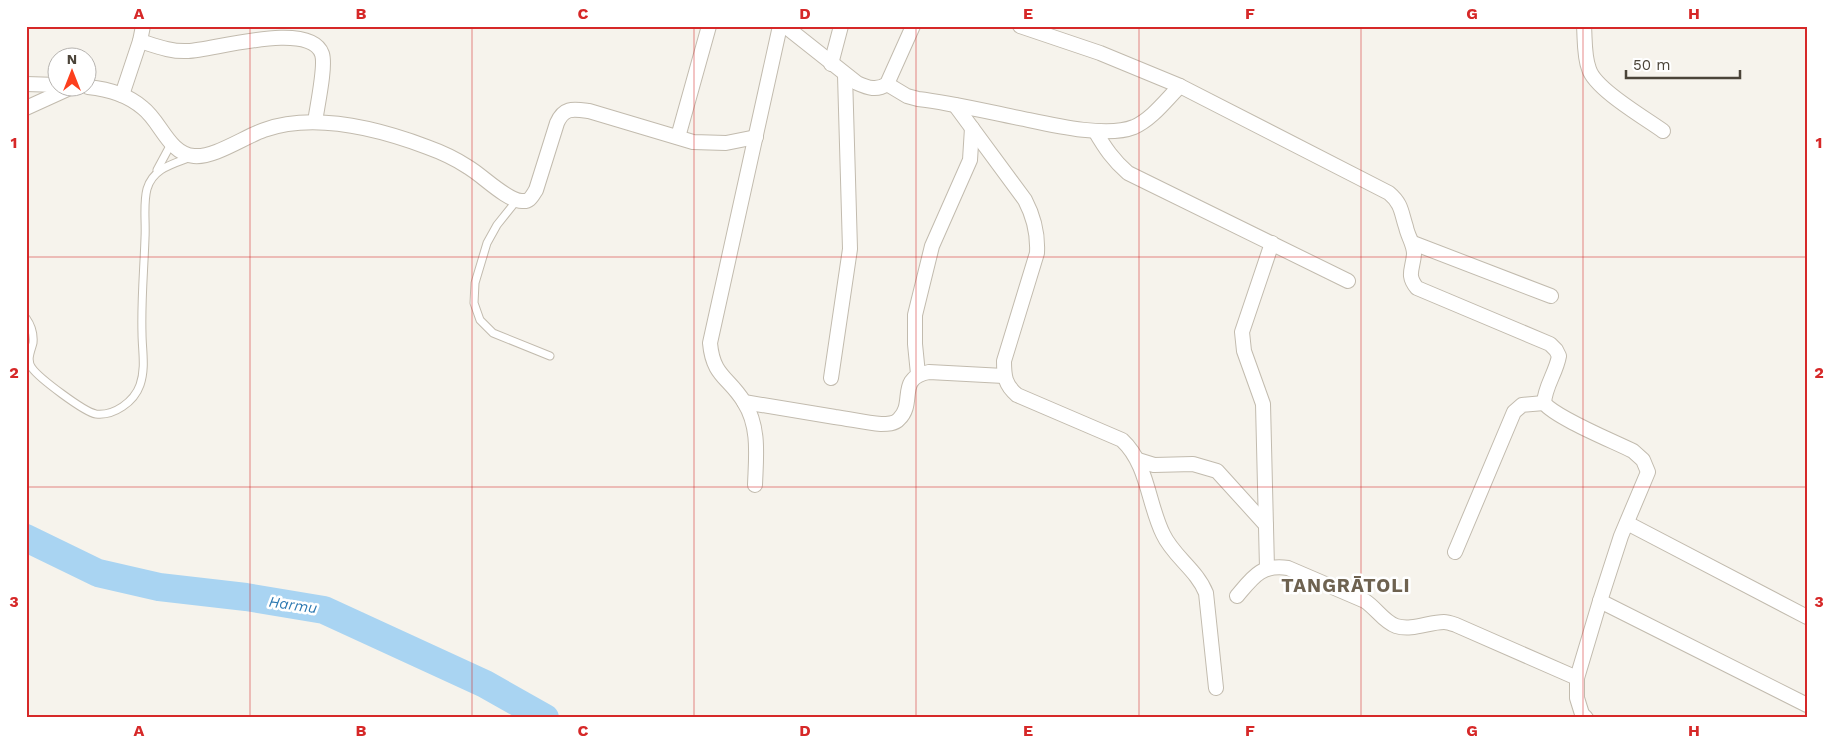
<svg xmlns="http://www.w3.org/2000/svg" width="1833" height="744" viewBox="0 0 1833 744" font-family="'Work Sans',sans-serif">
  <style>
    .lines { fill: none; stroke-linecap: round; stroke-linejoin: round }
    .river { stroke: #a9d4f2; stroke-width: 28 }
    .service-casing { stroke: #c2bbae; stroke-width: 9 }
    .minor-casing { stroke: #c2bbae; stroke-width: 16 }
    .service { stroke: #fff; stroke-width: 7 }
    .minor { stroke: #fff; stroke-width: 14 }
    .grid { fill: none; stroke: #d62828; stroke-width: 1; stroke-opacity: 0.55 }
    .labels { text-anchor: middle; stroke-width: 5; stroke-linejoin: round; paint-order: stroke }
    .water-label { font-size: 15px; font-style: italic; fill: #2e7ab2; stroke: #fff }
    .district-label { font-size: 19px; font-weight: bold; letter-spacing: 1px; fill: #6e6250; stroke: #fff }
    .neatline { fill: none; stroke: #d62828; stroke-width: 2 }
    .grid-label { font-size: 16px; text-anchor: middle; font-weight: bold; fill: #d62828 }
  </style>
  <rect width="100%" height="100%" fill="#f6f3ec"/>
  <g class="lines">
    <polyline class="river" points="26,538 98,573 159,587 246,597 324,610 485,684 545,718"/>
    <defs>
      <g id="service">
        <polyline points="157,170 171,144"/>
        <polyline points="517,200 497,225 487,243 475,283 474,303 480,320 493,333 550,356"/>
        <path d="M26,318C31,325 34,333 33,343C31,351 26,360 32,368C39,378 84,412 96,414C114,416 134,402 140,385C146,368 142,350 142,333C141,301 144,269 145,238C146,222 143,204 147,189C153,168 173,164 191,157"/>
      </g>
      <g id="minor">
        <path d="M785,26L857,83C868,88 877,91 887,84L913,26"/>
        <path d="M1020,26L1100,53L1180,86L1389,193C1402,204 1401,212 1406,227C1408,237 1414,244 1414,254C1413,269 1406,275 1417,288L1550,344L1556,350L1559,356C1556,373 1545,386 1544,403C1556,418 1613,441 1633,451L1643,460L1648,472L1621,536L1600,601L1577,678V698L1582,714L1586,718"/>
        <path d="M1584,26C1585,40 1584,56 1589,69C1595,89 1645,118 1663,131"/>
        <path d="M140,41C156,46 171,52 188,51C214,50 310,20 322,54C326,66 317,107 315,122"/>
        <polyline points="831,64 841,26"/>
        <polyline points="26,84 58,85"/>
        <path d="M887,84L907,96L918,99C953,103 988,112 1024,119C1052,125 1107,138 1134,127C1152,119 1166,100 1180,86"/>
        <path d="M88,87C108,89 128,95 143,108C161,122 169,154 194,156C214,158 244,137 264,130C315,112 379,129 427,147C441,152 456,159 468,167C482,175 507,201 522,201C530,202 532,196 536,190L557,123C564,107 573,109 589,111L693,142L726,143L756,137"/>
        <polyline points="122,95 140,41 143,26"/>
        <path d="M955,105L1025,200C1034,217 1038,234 1037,253L1004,361C1004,376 1005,385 1017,395L1122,440C1148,464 1148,504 1163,534C1173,556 1197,570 1206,593L1216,688"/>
        <polyline points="26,108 70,88"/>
        <path d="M1095,131C1105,148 1113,160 1128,173L1348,281"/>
        <polyline points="678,137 709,26"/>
        <polyline points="1413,243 1551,296"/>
        <polyline points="918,374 915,344 915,315 932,246 970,160 972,128"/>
        <polyline points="831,378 850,249 845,75"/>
        <path d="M744,402C775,407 805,412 835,417C850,419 866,423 881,424C887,424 895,424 899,419C916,403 896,378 929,372L1004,376"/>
        <polyline points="1138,460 1154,465 1193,464 1217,471 1266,525"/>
        <path d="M755,485C756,457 760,427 744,402C729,377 713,377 710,343L780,26"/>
        <polyline points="1627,523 1807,617"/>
        <polyline points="1455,552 1514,412 1522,405 1544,403"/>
        <polyline points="1267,568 1263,404 1244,351 1242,332 1272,243"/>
        <path d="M1237,596C1253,577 1261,564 1288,568L1365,601C1376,608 1384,622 1396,626C1412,631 1429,622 1444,622C1448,622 1453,624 1456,625L1577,678"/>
        <polyline points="1600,601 1807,705"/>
      </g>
    </defs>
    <use href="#service" class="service-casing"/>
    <use href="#minor" class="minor-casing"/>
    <use href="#service" class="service"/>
    <use href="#minor" class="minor"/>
  </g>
  <path class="grid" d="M250,26V718M472,26V718M694,26V718M916,26V718M1139,26V718M1361,26V718M1583,26V718M26,257H1807M26,487H1807"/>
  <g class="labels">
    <g class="water-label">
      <text transform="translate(293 605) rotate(8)" y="5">Harmu</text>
    </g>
    <g class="district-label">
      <text x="1346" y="592">TANGRĀTOLI</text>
    </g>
  </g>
  <rect width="1833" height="744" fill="none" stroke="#ffffff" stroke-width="55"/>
  <g transform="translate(72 72)"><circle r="24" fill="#ffffff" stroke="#b7b4b0"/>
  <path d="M0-4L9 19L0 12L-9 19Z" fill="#fc3f1d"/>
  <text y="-8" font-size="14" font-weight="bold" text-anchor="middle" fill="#4b4439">N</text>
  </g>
  <path d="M1626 70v8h114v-8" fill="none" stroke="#4b4439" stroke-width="2.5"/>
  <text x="1633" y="70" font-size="15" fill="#4b4439" stroke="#ffffff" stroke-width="4" paint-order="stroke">50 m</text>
  <rect x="28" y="28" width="1778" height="688" class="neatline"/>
  <g class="grid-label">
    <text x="139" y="19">A</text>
    <text x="361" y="19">B</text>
    <text x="583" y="19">C</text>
    <text x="805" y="19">D</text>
    <text x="1028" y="19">E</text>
    <text x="1250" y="19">F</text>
    <text x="1472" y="19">G</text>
    <text x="1694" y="19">H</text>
    <text x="14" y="148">1</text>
    <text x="1819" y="148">1</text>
    <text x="14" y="378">2</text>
    <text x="1819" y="378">2</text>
    <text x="14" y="607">3</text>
    <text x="1819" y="607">3</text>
    <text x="139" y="736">A</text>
    <text x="361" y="736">B</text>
    <text x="583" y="736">C</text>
    <text x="805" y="736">D</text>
    <text x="1028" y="736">E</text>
    <text x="1250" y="736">F</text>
    <text x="1472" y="736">G</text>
    <text x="1694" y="736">H</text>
  </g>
</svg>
